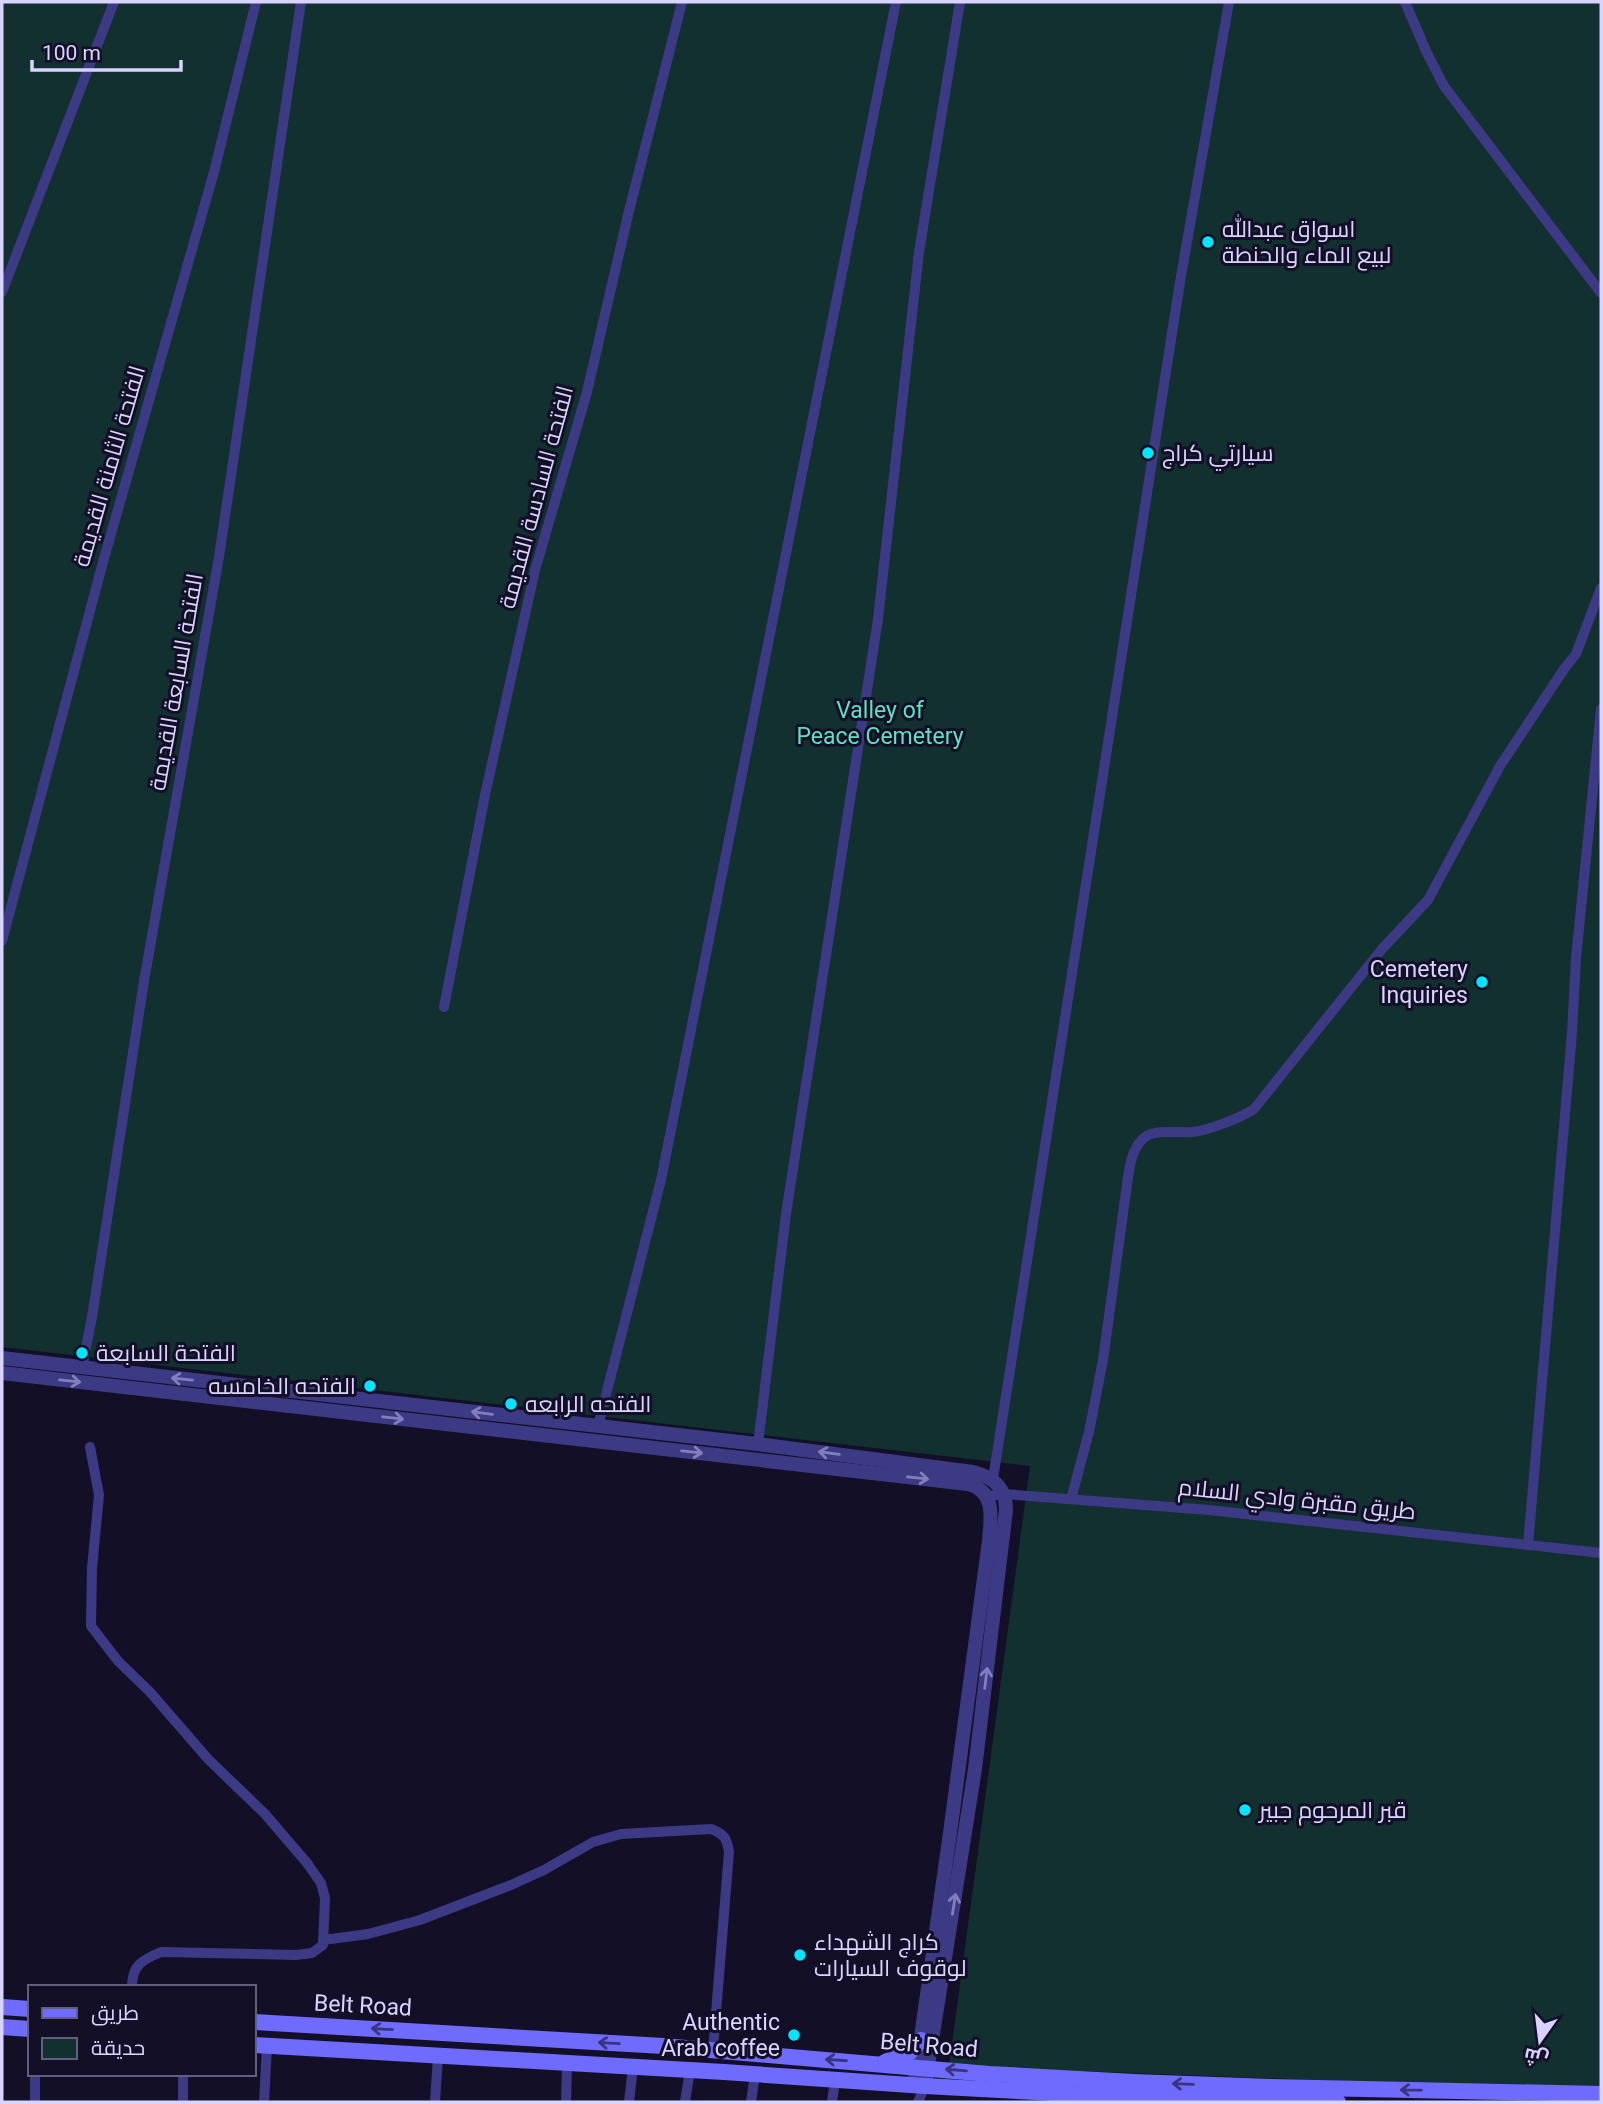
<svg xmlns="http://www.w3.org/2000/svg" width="1603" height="2104" viewBox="0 0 1603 2104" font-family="Roboto,Cairo,sans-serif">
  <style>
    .green { fill: #12302f }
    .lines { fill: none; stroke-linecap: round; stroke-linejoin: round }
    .minor { stroke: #3d3a85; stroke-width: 10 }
    .tertiary { stroke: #3d3a85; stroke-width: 14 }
    .secondary { stroke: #6f6bff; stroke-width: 16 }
    .oneway { stroke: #837fbc }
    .oneway2 { stroke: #38347d }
    .poi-dot { fill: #00e5ff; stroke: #130f26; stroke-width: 2.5 }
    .labels { text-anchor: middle; stroke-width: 6; stroke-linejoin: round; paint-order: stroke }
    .poi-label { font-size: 23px; fill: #d9d4ff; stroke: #130f26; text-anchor: start }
    .street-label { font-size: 23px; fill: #d9d4ff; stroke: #130f26 }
    .park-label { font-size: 23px; fill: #5fe0c0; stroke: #130f26 }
  </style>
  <rect width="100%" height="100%" fill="#130f26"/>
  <polygon class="green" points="2,2 1601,2 1601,2091 949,2066 1030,1466 2,1347"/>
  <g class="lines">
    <g class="minor">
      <polyline points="1405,2 1426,51 1444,86 1601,293"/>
      <polyline points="2,292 114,2"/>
      <polyline points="2,941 103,562 214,172 256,2"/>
      <polyline points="444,1007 485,795 535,570 587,392 629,211 682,2"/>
      <polyline points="82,1368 92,1317 144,981 219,557 301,2"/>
      <polyline points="598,1426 661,1180 896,2"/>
      <polyline points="758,1444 786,1214 878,619 919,252 960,2"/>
      <path d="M90,1447L99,1495L92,1568L91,1626L118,1661L150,1692L208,1759L265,1814L307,1863L321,1883L325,1898L323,1945L312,1953L296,1955L161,1952C142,1960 132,1965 132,1987"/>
      <polyline points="993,1479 1180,282 1229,2"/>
      <polyline points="987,1496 1004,1494 1209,1510 1601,1553"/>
      <path d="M1071,1499L1089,1432L1103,1360L1128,1177C1130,1164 1133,1146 1145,1137C1156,1129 1179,1133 1193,1132C1210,1130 1240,1118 1254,1109L1382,949L1428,900L1500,766L1564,669L1576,654L1601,588"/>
      <polyline points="1528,1545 1572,1033 1576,958 1601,709"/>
      <path d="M323,1940L368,1934L420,1920L511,1885L544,1870L593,1842L621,1834L711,1829C724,1834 727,1838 729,1852L713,2050"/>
      <polyline points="183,2074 183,2102"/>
      <polyline points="35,2102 35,2074"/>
      <polyline points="264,2102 267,2046"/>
      <polyline points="435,2102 438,2056"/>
      <polyline points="566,2102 567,2064"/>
      <polyline points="629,2102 633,2067"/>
      <polyline points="685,2102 690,2070"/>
      <polyline points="751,2102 755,2074"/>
      <polyline points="832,2102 835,2080"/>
      <polyline points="918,2102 925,2086"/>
    </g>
    <g class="tertiary">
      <path d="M2,1358L757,1444L973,1472C994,1477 1006,1488 1006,1510L975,1769L926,2078"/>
      <path d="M2,1373L968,1484C996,1491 991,1518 989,1541L950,1833L914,2086"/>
    </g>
    <g class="secondary">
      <polyline points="2,2007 30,2009"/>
      <polyline points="254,2022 663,2046 989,2074 1134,2082 1271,2087 1601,2094"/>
      <polyline points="2,2027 30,2029"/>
      <polyline points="254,2045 724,2072 925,2086 1074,2094 1338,2102"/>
      <polyline points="885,2062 910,2052 921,2040"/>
    </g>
  </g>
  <defs><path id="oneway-shaft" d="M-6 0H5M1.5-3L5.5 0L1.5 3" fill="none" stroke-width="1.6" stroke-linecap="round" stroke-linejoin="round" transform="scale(1.75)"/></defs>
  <g class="oneway">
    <use href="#oneway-shaft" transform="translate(182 1379) rotate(-174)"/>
    <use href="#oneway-shaft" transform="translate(70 1381) rotate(6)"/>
    <use href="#oneway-shaft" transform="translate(482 1413) rotate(-173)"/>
    <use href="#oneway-shaft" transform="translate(393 1418) rotate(6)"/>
    <use href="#oneway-shaft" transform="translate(692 1452) rotate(6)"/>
    <use href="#oneway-shaft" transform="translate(829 1453) rotate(-173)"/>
    <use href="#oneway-shaft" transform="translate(918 1478) rotate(6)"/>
    <use href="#oneway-shaft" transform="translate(986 1678) rotate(-83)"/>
    <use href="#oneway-shaft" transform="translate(954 1904) rotate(-81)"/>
  </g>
  <g class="oneway2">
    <use href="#oneway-shaft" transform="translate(382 2029) rotate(-177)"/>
    <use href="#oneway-shaft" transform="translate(609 2043) rotate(-177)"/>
    <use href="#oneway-shaft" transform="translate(836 2060) rotate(-176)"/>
    <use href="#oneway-shaft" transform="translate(956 2070) rotate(-175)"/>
    <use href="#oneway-shaft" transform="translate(1183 2084) rotate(-178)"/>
    <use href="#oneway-shaft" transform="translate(1411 2090) rotate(-179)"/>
  </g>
  <g class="poi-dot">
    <circle cx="1208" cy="242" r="7"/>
    <circle cx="1148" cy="453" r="7"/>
    <circle cx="1482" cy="982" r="7"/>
    <circle cx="82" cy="1353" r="7"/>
    <circle cx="370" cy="1386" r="7"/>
    <circle cx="511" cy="1404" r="7"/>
    <circle cx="1245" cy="1810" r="7"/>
    <circle cx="800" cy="1955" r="7"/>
    <circle cx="794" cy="2035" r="7"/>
  </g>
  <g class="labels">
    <g class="poi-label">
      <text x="1222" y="237">اسواق عبدالله<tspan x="1222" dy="26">لبيع الماء والحنطة</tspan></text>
      <text x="1162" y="461">سيارتي كراج</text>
      <text x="1468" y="977" text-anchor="end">Cemetery<tspan x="1468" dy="26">Inquiries</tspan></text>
      <text x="96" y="1361">الفتحة السابعة</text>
      <text x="356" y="1394" text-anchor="end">الفتحه الخامسه</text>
      <text x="525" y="1412">الفتحه الرابعه</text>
      <text x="1259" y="1818">قبر المرحوم جبير</text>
      <text x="814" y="1950">كراج الشهداء<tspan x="814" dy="26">لوقوف السيارات</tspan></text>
      <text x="780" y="2030" text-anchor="end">Authentic<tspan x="780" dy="26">Arab coffee</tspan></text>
    </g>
    <g class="street-label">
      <text transform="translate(109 466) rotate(-74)" y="8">الفتحة الثامنة القديمة</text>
      <text transform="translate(536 497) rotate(-75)" y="8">الفتحة السادسة القديمة</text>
      <text transform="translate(176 682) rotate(-80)" y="8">الفتحة السابعة القديمة</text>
      <text transform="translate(1297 1499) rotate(6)" y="8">طريق مقبرة وادي السلام</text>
      <text transform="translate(363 2005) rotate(3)" y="8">Belt Road</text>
      <text transform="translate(929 2045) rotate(5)" y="8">Belt Road</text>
    </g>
    <g class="park-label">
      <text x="880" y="718">Valley of<tspan x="880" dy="26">Peace Cemetery</tspan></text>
    </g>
  </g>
  <rect width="1603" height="2104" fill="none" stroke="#d9d4ff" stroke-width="7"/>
  <rect x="28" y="1985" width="228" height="91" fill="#130f26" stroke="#625e7d" stroke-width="2"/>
  <rect x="42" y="2008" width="35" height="10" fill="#6f6bff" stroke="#625e7d" stroke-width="2"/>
  <text x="91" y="2020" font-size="21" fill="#d9d4ff">طريق</text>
  <rect x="42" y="2038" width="35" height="21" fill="#12302f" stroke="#625e7d" stroke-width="2"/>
  <text x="91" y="2055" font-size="21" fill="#d9d4ff">حديقة</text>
  <g transform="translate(1540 2041) rotate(194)" stroke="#130f26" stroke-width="5" paint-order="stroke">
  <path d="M0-5L12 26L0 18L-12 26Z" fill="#d9d4ff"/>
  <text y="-10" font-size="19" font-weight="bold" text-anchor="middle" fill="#d9d4ff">ش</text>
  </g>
  <path d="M32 60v10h149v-10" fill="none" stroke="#d9d4ff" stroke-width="3.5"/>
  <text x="42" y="60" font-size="21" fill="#d9d4ff" stroke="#130f26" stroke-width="5" paint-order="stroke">100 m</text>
</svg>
